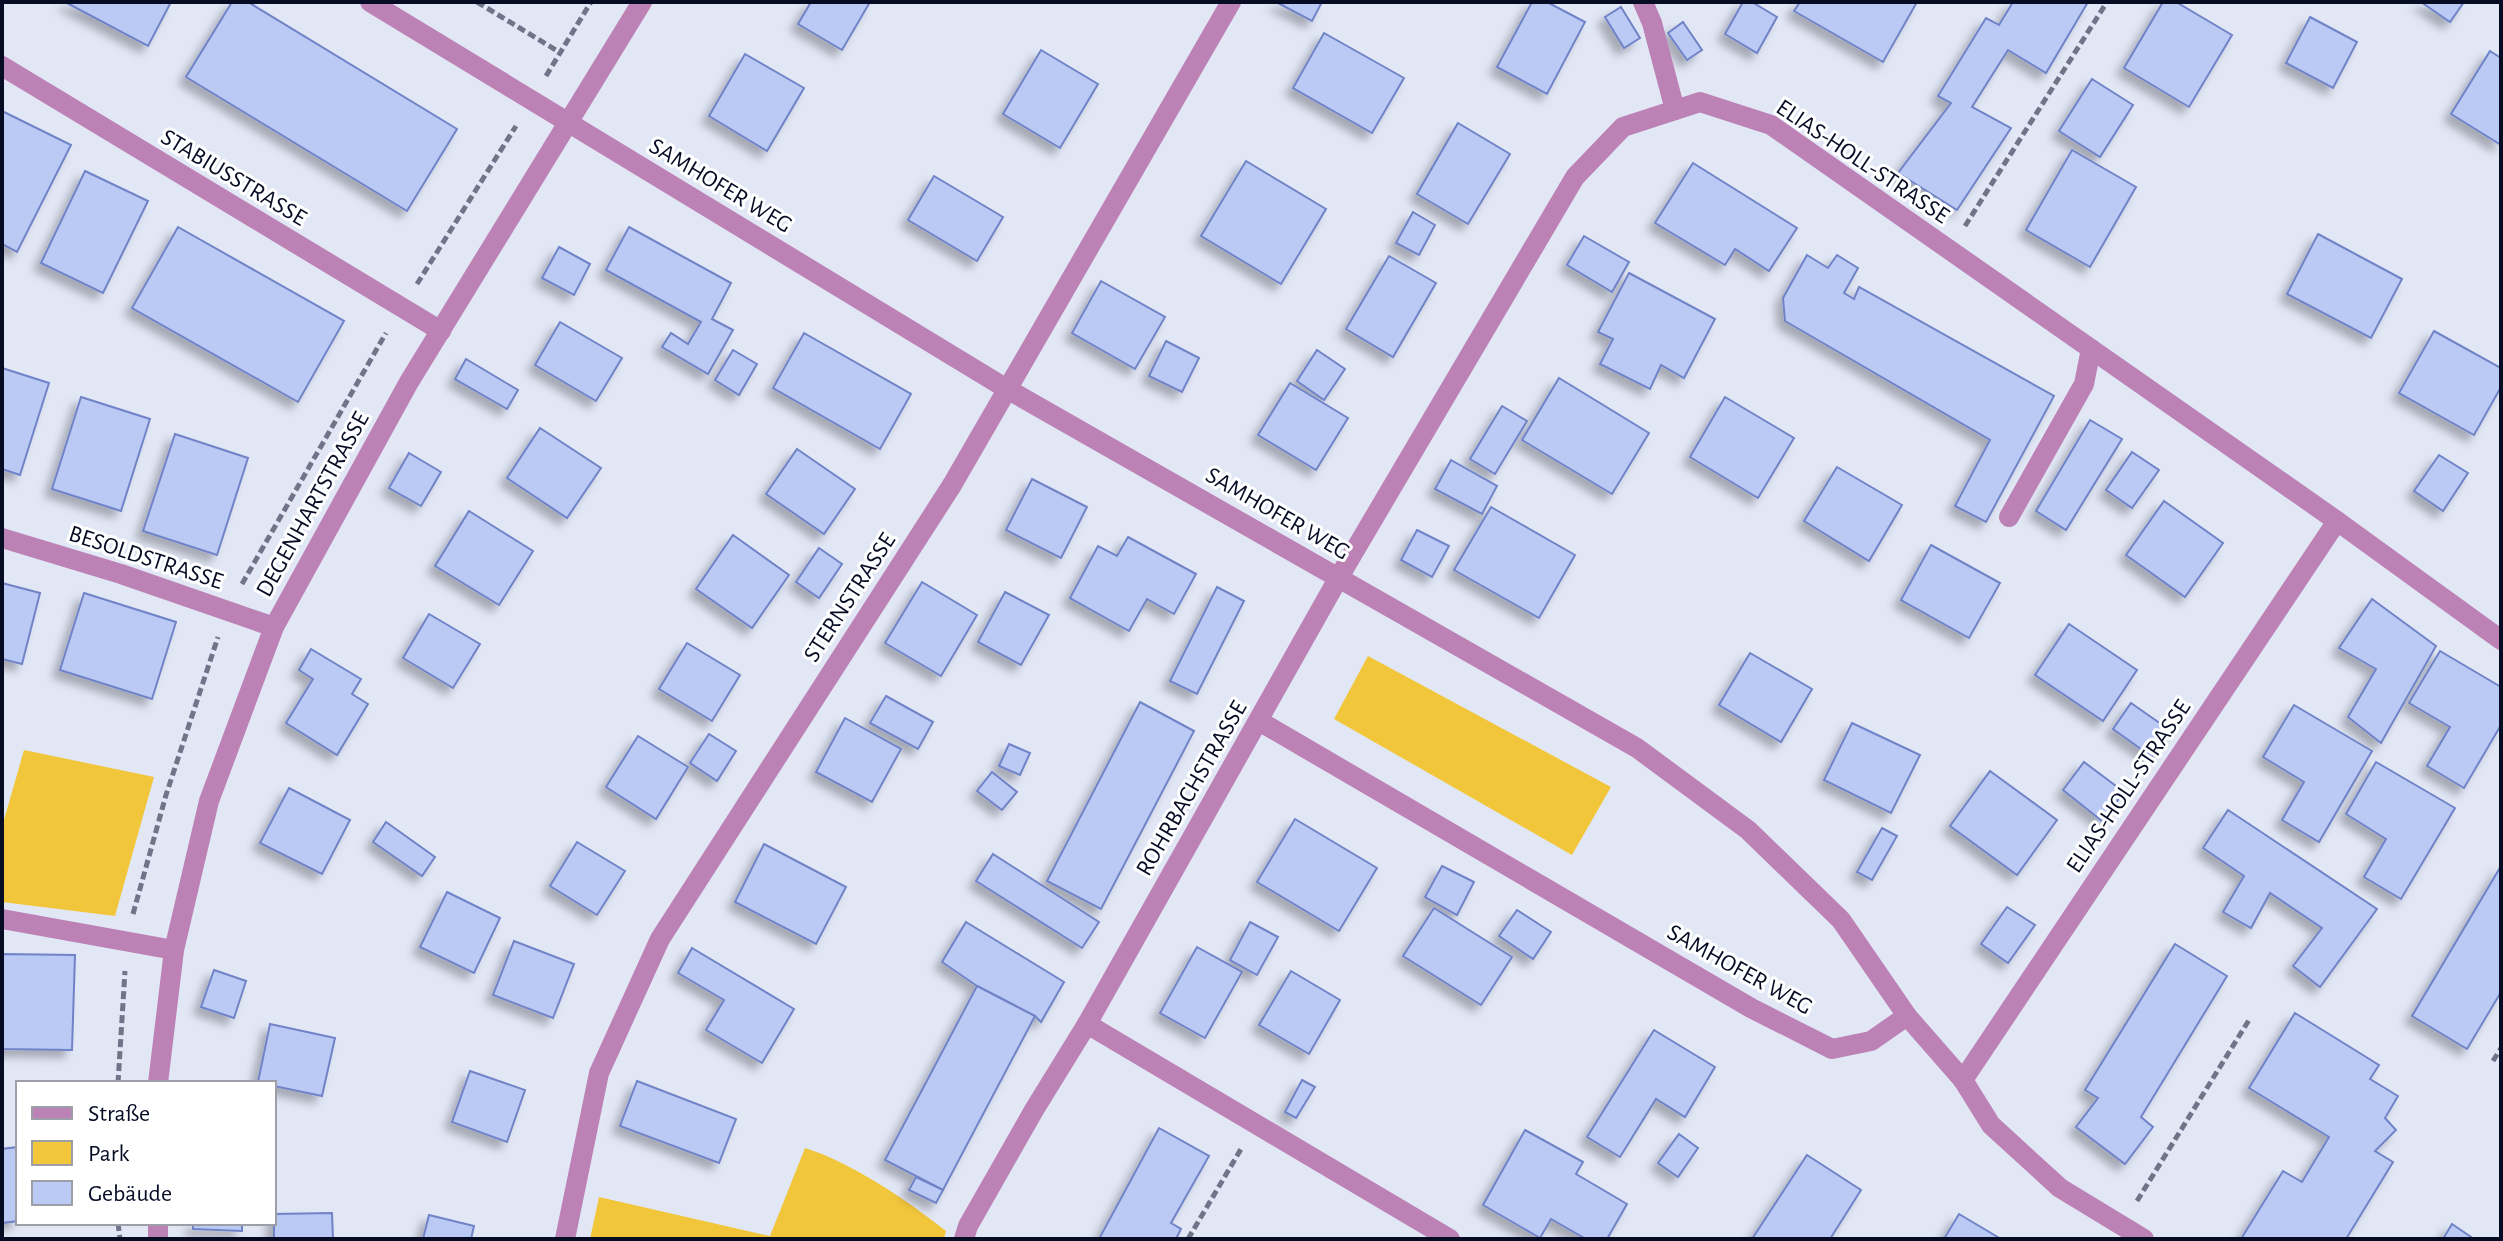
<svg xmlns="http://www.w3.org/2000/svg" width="2503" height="1241" viewBox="0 0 2503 1241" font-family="'Alegreya Sans',sans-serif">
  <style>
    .green { fill: #f1c63b }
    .building { fill: #bbc9f5; stroke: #7083c7; stroke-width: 2; filter: url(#shadow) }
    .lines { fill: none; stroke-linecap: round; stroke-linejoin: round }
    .path { stroke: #6f7488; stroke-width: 5; stroke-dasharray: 8 4; stroke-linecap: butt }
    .minor { stroke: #bc81b5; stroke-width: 20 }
    .labels { text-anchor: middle; stroke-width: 6; stroke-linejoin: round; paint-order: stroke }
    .street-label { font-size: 24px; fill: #070c25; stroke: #fff }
  </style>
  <defs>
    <filter id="shadow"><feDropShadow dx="-7" dy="7" stdDeviation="4" flood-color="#0004"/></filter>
  </defs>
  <rect width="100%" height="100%" fill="#e2e7f6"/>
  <g class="green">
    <polygon points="1368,656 1611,787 1572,855 1334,719"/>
    <polygon points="24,750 154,777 115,916 2,902 2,827"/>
    <path d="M805,1148C851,1162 908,1201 946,1231L944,1239H590L599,1197L770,1236Z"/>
  </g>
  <g class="building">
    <polygon points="65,2 171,2 148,46"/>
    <polygon points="232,2 248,2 457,129 407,211 186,77"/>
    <polygon points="811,2 870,2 842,50 798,24"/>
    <polygon points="1276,2 1322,2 1312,21"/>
    <polygon points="1532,2 1547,2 1585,22 1547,94 1497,67"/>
    <polygon points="1743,2 1752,2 1777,17 1757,53 1725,34"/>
    <polygon points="1800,2 1917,2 1883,62 1794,11"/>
    <polygon points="2013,2 2088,2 2046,73 2008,50 1972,107 2011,128 1957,210 1898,173 1951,103 1938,96 1986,18 1999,25"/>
    <polygon points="2163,2 2176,2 2232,35 2189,107 2124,68"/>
    <polygon points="2421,2 2464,2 2450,22"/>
    <polygon points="1621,7 1640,38 1624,48 1605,17"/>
    <polygon points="2310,17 2357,42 2333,88 2286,63"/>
    <polygon points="1683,22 1702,50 1687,60 1668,33"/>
    <polygon points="1324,33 1404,78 1372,133 1293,88"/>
    <polygon points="1041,50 1098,84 1060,148 1003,114"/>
    <polygon points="2490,51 2501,58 2501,145 2451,114"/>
    <polygon points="745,54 804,88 767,151 709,116"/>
    <polygon points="2092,79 2133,105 2100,157 2059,131"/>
    <polygon points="2,111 71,145 17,252 2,244"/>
    <polygon points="1458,123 1510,154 1468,224 1417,194"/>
    <polygon points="2072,150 2136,187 2090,267 2026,230"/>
    <polygon points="1246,161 1326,209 1281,284 1201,236"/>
    <polygon points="1693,163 1797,228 1769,271 1735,249 1725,265 1655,223"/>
    <polygon points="85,171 148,201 103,293 41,263"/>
    <polygon points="934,176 1003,217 977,261 908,220"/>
    <polygon points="1413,212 1435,225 1419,255 1396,243"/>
    <polygon points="178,227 344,321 298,402 132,308"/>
    <polygon points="629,227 731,283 712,319 733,330 708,374 662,347 671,333 688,344 701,322 606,270"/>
    <polygon points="2318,234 2402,279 2371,338 2287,294"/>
    <polygon points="1584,236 1629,262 1612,292 1567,265"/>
    <polygon points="559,247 590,264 574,295 542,278"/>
    <polygon points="1807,255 1828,268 1837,255 1858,268 1844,293 1854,299 1859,287 2054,396 1986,522 1955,506 1990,440 1785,321 1783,298"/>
    <polygon points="1389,256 1436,283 1393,357 1346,329"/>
    <polygon points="1629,273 1715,319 1684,378 1661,365 1650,389 1600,364 1613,339 1598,332"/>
    <polygon points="1101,281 1165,317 1135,369 1072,333"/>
    <polygon points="560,322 622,358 596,401 535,365"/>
    <polygon points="2434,331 2501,368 2501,387 2474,435 2399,393"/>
    <polygon points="804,333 911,394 880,449 773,388"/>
    <polygon points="1166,341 1199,358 1182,392 1149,376"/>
    <polygon points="733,350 757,364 739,395 715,380"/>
    <polygon points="1317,350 1345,369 1324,400 1297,381"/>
    <polygon points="466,359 518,390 507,409 455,379"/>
    <polygon points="2,368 49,383 20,475 2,469"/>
    <polygon points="1559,378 1649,433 1612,494 1522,440"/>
    <polygon points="1290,383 1348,418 1316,470 1258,435"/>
    <polygon points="81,397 150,419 121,511 52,489"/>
    <polygon points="1725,397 1794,438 1758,498 1690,457"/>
    <polygon points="1502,406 1527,421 1495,474 1470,459"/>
    <polygon points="2090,420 2122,439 2066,530 2036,511"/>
    <polygon points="540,428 601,468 567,518 507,478"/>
    <polygon points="175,434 248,458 217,555 143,531"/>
    <polygon points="797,449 855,489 824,534 766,494"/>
    <polygon points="2132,452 2159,470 2132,508 2106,490"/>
    <polygon points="409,453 441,472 421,506 389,488"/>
    <polygon points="2439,455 2468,473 2443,511 2414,491"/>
    <polygon points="1451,460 1497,486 1482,514 1435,489"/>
    <polygon points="1837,467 1902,505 1869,561 1804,521"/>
    <polygon points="1032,479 1087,507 1061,558 1006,530"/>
    <polygon points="2164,501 2223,543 2185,597 2126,555"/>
    <polygon points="1491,507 1575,555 1539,618 1454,570"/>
    <polygon points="469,511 533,551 499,605 435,566"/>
    <polygon points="1417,530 1449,546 1432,577 1401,560"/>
    <polygon points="733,535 789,575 752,628 696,589"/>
    <polygon points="1128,537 1196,574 1174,614 1147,599 1129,631 1070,598 1098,546 1117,556"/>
    <polygon points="1931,545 2000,583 1969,638 1901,600"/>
    <polygon points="819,548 842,564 819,598 796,582"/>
    <polygon points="922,582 977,615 941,676 885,643"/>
    <polygon points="2,583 40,593 22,664 2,659"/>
    <polygon points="1217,587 1244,601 1197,694 1170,681"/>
    <polygon points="1005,592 1049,615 1021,665 978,642"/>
    <polygon points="84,593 176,622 152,699 60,670"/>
    <polygon points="2372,599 2436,646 2381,743 2348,717 2376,669 2339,648"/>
    <polygon points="429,614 480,644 453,688 403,658"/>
    <polygon points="2069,624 2137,670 2103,721 2035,675"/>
    <polygon points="687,643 740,675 712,721 659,689"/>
    <polygon points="311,649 361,679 352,694 368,704 337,755 286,723 313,679 299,670"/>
    <polygon points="2440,651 2501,687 2501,725 2464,788 2427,766 2450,727 2409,703"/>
    <polygon points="1750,653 1812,689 1781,742 1719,705"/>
    <polygon points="886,696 933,722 918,749 870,723"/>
    <polygon points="1140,702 1194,731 1101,909 1047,881"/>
    <polygon points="2131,703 2171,731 2152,757 2113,729"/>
    <polygon points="2294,705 2372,751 2319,842 2282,820 2304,782 2263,757"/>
    <polygon points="845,718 901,749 872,802 816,772"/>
    <polygon points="1852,723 1920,755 1891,813 1824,780"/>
    <polygon points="709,734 736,751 717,781 690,763"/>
    <polygon points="638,736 688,767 656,819 606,787"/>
    <polygon points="1009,744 1030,753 1020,775 999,766"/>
    <polygon points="2084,762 2124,792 2102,821 2063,790"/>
    <polygon points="2376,762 2455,808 2401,899 2364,877 2386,839 2346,814"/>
    <polygon points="1990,771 2057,820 2017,875 1950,826"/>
    <polygon points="992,772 1017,792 1002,810 977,791"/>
    <polygon points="289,788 350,820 322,874 260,843"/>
    <polygon points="2228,810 2377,909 2320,987 2293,966 2322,928 2270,893 2251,928 2223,912 2244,876 2203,848"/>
    <polygon points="1295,819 1377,868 1339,931 1257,882"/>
    <polygon points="386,822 435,857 422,876 373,842"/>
    <polygon points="1882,828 1897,836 1872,880 1857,872"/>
    <polygon points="577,842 625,871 597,915 550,886"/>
    <polygon points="764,844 846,887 816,944 735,902"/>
    <polygon points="993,854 1099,922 1082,948 976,881"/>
    <polygon points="1442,866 1474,882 1457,915 1425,897"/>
    <polygon points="2501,866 2501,992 2467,1049 2412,1016"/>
    <polygon points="447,892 500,918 474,973 420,947"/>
    <polygon points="2007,907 2035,925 2008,963 1981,944"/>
    <polygon points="1434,908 1512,957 1481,1005 1403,956"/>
    <polygon points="1517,910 1551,932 1533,959 1499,936"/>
    <polygon points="966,922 1064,982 1041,1022 1035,1016 977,986 942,962"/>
    <polygon points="1250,922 1278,937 1257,975 1230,960"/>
    <polygon points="514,941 574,964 553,1018 493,995"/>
    <polygon points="2175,944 2227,976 2141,1117 2153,1127 2125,1164 2076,1127 2098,1098 2085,1090"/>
    <polygon points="1197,947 1242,972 1205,1038 1160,1013"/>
    <polygon points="692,948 794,1009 762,1063 706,1030 724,1000 678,973"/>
    <polygon points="2,954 75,955 72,1050 2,1049"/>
    <polygon points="214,970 246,981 234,1018 201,1007"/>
    <polygon points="1291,971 1340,1000 1309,1054 1259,1025"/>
    <polygon points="977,986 1035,1016 943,1190 885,1160"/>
    <polygon points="2295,1013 2379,1065 2370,1079 2398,1096 2385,1118 2396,1130 2375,1151 2393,1162 2346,1239 2241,1239 2283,1171 2302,1182 2329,1137 2249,1088"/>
    <polygon points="270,1024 335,1038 322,1096 274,1086 274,1083 258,1082"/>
    <polygon points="1654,1030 1715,1067 1685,1117 1656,1099 1620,1157 1587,1137"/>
    <polygon points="470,1071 525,1090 507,1142 452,1122"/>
    <polygon points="1302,1080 1315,1087 1296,1118 1285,1112"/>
    <polygon points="637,1081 736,1119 719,1163 620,1126"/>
    <polygon points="1159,1128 1209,1156 1171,1223 1181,1229 1176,1239 1099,1239"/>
    <polygon points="1525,1130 1583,1162 1576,1174 1627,1204 1607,1239 1586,1239 1551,1219 1540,1238 1483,1205"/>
    <polygon points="1679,1134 1698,1148 1678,1177 1658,1163"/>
    <polygon points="18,1147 18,1221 2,1223 2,1149"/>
    <polygon points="1807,1155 1861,1190 1830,1239 1752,1239"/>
    <polygon points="916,1177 943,1190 936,1203 909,1190"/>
    <polygon points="332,1213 333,1239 274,1239 274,1214"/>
    <polygon points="1959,1214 2001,1239 1944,1239"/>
    <polygon points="429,1215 474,1226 471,1239 423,1239"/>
    <polygon points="193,1223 242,1223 242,1231 193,1229"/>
    <polygon points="2452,1224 2474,1239 2443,1239"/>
  </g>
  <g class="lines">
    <g class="path">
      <polyline points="477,2 559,52"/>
      <polyline points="546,76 591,2"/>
      <polyline points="1965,226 2107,2"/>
      <polyline points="417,284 516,126"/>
      <polyline points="242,584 386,333"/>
      <polyline points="133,914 166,795 218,637"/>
      <polyline points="2493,1061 2501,1048"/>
      <polyline points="118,1083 125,971"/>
      <polyline points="2137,1201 2249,1020"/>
      <polyline points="118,1223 120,1239"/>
      <polyline points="1188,1239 1241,1149"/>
    </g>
    <g class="minor">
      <polyline points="370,2 1007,389 1637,748 1748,830 1841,920 1907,1016 1963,1080 1991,1125 2060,1188 2144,1239"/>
      <polyline points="1643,2 1652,23 1675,110"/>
      <polyline points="2,66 441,331"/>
      <polyline points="2009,517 2084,384 2091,349"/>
      <polyline points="2337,521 2501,640"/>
      <polyline points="2,538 121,574 274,627"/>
      <polyline points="1259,721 1751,1008 1832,1049 1871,1041 1907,1016"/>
      <polyline points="2,919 174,950"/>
      <polyline points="1087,1024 1450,1239"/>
      <polyline points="158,1083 174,950 209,801 274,627 409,382 642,2"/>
      <polyline points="158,1223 158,1239"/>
      <polyline points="565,1239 599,1073 660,939 952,485 1231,2"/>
      <polyline points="964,1239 968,1226 1034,1110 1087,1024 1339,577 1575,177 1623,127 1700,102 1771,125 2337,521 1963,1080"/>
    </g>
  </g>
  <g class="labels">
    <g class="street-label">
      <text transform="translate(1863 161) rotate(34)" y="8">ELIAS-HOLL-STRASSE</text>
      <text transform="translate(234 177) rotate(31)" y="8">STABIUSSTRASSE</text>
      <text transform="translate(721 185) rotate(31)" y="8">SAMHOFER WEG</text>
      <text transform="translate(312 504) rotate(-61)" y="8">DEGENHARTSTRASSE</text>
      <text transform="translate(1278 513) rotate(30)" y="8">SAMHOFER WEG</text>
      <text transform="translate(146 557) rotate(18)" y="8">BESOLDSTRASSE</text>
      <text transform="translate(849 597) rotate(-57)" y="8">STERNSTRASSE</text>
      <text transform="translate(2128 786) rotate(-56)" y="8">ELIAS-HOLL-STRASSE</text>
      <text transform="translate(1191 788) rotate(-60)" y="8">ROHRBACHSTRASSE</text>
      <text transform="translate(1740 969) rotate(29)" y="8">SAMHOFER WEG</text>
    </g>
  </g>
  <rect width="2503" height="1241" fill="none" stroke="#070c25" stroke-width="8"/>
  <rect x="16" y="1081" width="260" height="144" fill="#ffffff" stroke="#9c9ea8" stroke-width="2"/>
  <rect x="32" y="1107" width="40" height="12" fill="#bc81b5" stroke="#9c9ea8" stroke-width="2"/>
  <text x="88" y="1121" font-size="24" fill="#070c25">Straße</text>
  <rect x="32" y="1141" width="40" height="24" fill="#f1c63b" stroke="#9c9ea8" stroke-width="2"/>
  <text x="88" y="1161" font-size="24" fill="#070c25">Park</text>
  <rect x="32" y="1181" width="40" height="24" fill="#bbc9f5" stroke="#9c9ea8" stroke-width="2"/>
  <text x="88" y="1201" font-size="24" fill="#070c25">Gebäude</text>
</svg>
